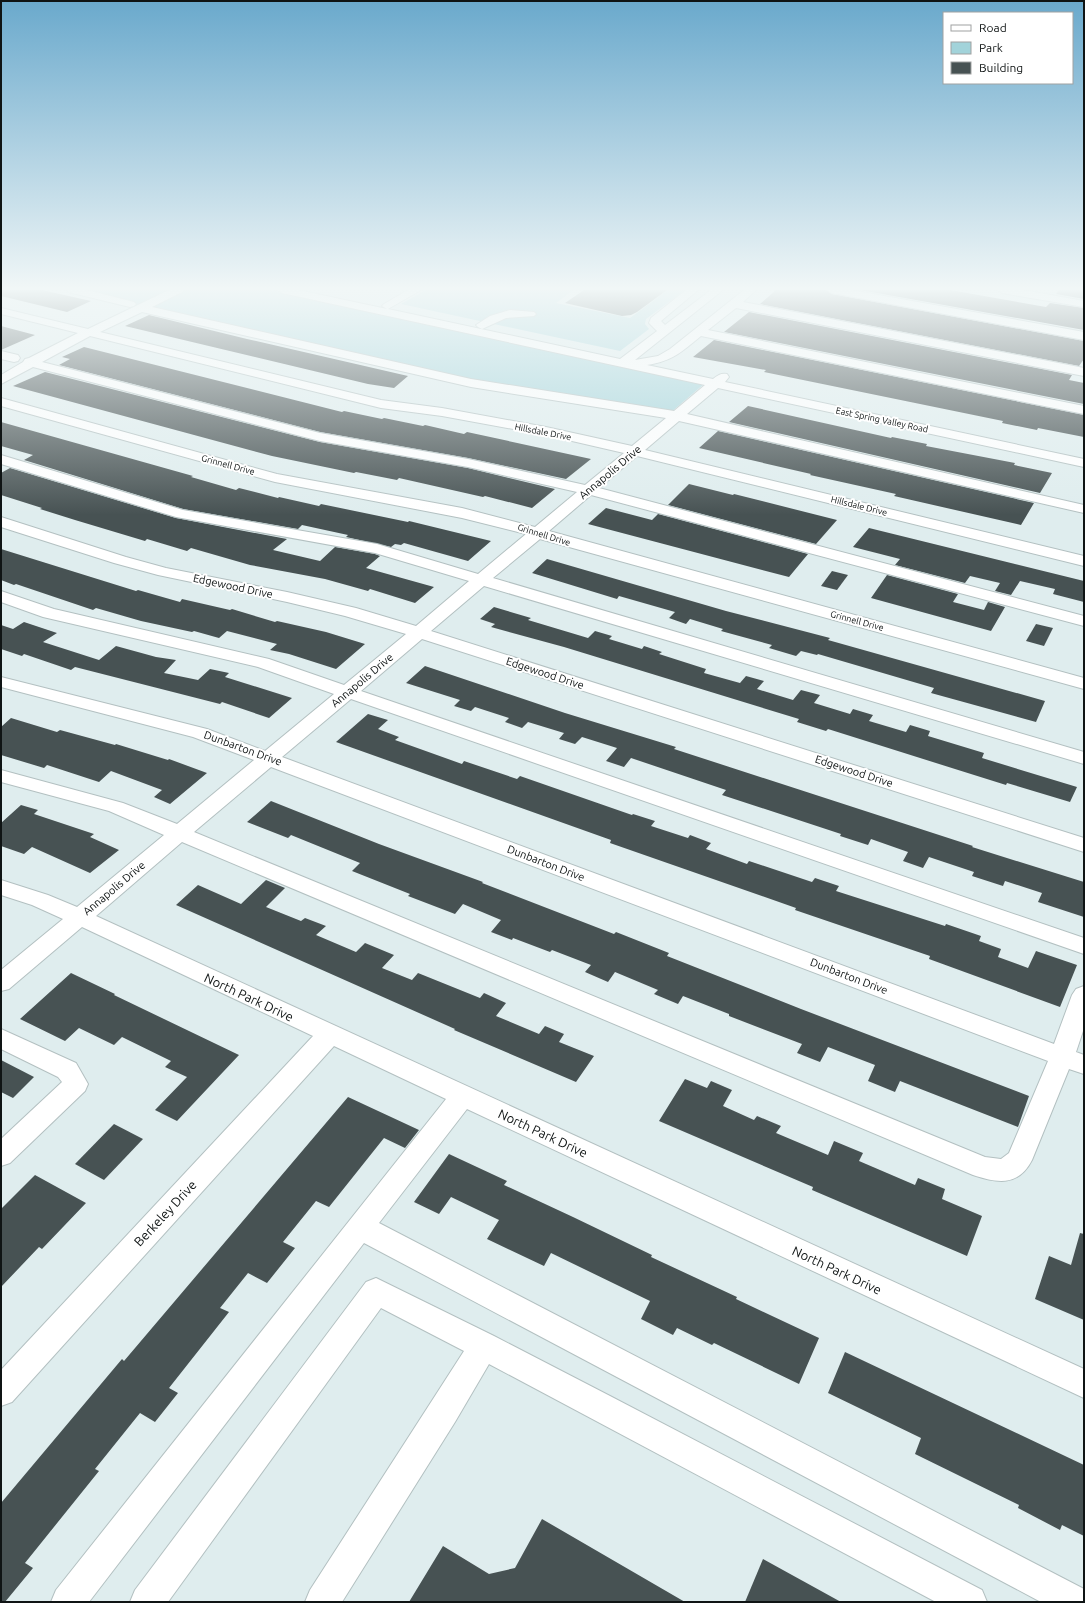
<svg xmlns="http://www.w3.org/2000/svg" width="1085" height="1603" viewBox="0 0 1085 1603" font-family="Ubuntu,sans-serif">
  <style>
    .green { fill: #a2d3da }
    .building { fill: #475253 }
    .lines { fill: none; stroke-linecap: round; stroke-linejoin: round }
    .minor-casing { stroke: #b3c0c1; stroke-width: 2 }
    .minor { fill: #fff; fill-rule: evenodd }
    .labels { text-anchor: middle; stroke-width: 4; stroke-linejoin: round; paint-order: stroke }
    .far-street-label { font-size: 9px; fill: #0f1414; stroke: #fff }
    .street-label { font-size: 11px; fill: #0f1414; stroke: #fff }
    .near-street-label { font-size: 13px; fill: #0f1414; stroke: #fff }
  </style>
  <rect width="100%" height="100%" fill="#dfedee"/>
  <g class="green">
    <polygon points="75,290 270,290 704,384 670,413 472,381"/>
    <polygon points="426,290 574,290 556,303 630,318 668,290 685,290 646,319 645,324 649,329 620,351 401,304"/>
  </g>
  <g class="building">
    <polygon points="1,290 42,290 91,301 67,312 1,296"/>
    <polygon points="584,290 667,290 637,312 631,315 622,316 565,303"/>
    <polygon points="776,290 826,290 832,294 1084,341 1084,359 1079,366 760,304"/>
    <polygon points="860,290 950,290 1046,307 1050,303 1084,308 1084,330"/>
    <polygon points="1059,290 1084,290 1084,299 1056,294"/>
    <polygon points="749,312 1072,375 1069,380 1084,383 1084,404 724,332"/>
    <polygon points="149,315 247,339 408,376 394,388 368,384 125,326"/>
    <polygon points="1,326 35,335 1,350"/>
    <polygon points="714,340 1084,415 1084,437 1038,428 1037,430 1002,423 1003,421 764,372 766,370 693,357"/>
    <polygon points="84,347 342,412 344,411 382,419 384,418 423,426 425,425 464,434 467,432 591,459 566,479 468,458 320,432 59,365 70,359 62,357"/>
    <polygon points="45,372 320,442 468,468 555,489 532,508 485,496 483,497 399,478 397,480 356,472 354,473 272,456 13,386"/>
    <polygon points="748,406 891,438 892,437 927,444 926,446 1015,463 1014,465 1052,473 1040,493 729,422"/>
    <polygon points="1,422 193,476 191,477 236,490 239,488 278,498 279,497 319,506 321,504 408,522 409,521 491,541 468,561 404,543 401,545 395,544 391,547 346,537 348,535 302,525 298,529 183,509 24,460 33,455 1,446"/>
    <polygon points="718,431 1034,503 1021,525 894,496 896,494 810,475 811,474 699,448"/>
    <polygon points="10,468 176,518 287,539 273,550 320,561 335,547 375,554 380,556 366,568 434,587 415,603 370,589 368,591 325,579 250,565 191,548 187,551 147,539 145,541 75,520 40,509 42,508 1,495 1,473"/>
    <polygon points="689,484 733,495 734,494 837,520 816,544 668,505"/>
    <polygon points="606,508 652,520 658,514 808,554 789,577 588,524"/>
    <polygon points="869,528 1084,581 1084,602 1053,594 1055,589 1020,581 1011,595 995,591 1000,583 970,576 965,583 895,565 900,559 853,547"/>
    <polygon points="1,549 136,591 138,590 180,602 182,599 230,610 232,609 275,622 277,621 326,632 365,644 336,669 289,654 270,650 277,644 227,631 219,638 194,631 192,632 141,621 96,608 93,610 16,584 14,585 1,580"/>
    <polygon points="547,559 726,611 830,638 828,640 1045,701 1036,722 931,693 934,688 818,654 817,655 801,651 796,656 769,648 772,645 721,631 723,629 690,619 686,624 669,618 675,612 619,596 617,599 532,573"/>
    <polygon points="832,571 848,575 837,590 821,586"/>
    <polygon points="887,575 958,594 953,602 984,610 988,602 1005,607 991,631 871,598"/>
    <polygon points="494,607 531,618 528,620 588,638 595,631 612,636 609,639 642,649 644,646 662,652 659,654 706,669 704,673 740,683 746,676 764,681 757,689 793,700 801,690 820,695 814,703 850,714 853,709 873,715 869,721 906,732 910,725 930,731 928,736 984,753 982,758 1077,787 1070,802 1007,783 1006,785 955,769 828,729 826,731 797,722 799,719 564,647 491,627 495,624 480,619"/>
    <polygon points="24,622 57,633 43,642 99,660 116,646 156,657 176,660 164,673 198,680 210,669 229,673 225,677 292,698 269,718 222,702 220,704 75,667 71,670 24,654 22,656 1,649 1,625 13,629"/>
    <polygon points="1036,624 1053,628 1044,646 1026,641"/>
    <polygon points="425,666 565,713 676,747 674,749 973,846 972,847 1084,882 1084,917 1038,902 1042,893 1005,881 1003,886 972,876 974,872 929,857 923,868 903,861 908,852 871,839 868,845 840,836 841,834 722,795 726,790 631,758 624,767 606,761 617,748 582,737 575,744 559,739 564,733 528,722 522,728 505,722 509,718 475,707 471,711 454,706 460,700 406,683"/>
    <polygon points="368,714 388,720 378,729 399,737 395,740 462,764 464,761 517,779 520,776 632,815 633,814 655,821 651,826 688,838 690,835 711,843 706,849 747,864 749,861 812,882 815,878 839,886 836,891 945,926 946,924 981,936 979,941 1001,949 998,957 1028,968 1036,951 1077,965 1060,1007 929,959 930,956 795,910 796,908 610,843 611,840 336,742"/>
    <polygon points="11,718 57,732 60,730 115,745 116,744 168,760 169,759 207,773 170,804 154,797 162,790 111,771 99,782 47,765 44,768 1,755 1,727"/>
    <polygon points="271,801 379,844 483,882 482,883 614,934 616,932 669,953 667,956 801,1009 1029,1096 1018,1127 900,1081 895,1092 868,1081 875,1065 828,1047 820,1062 797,1053 802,1044 729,1016 729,1014 683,996 678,1004 654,994 658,990 615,972 608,982 585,972 591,965 552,950 550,952 513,938 512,940 491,932 501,920 463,904 455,914 408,896 410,894 352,871 360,863 291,835 288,838 247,822"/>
    <polygon points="21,805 38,810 34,814 94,834 90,837 119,850 90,873 32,847 24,854 1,846 1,823"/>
    <polygon points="266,880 285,888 266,907 301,921 305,918 326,926 316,935 356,952 365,943 394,955 382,968 412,980 418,973 480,998 484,993 506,1003 496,1016 539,1034 545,1026 564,1034 559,1042 594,1056 576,1082 454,1030 455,1029 176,905 198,885 241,904"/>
    <polygon points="71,973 115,994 114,995 239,1055 177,1121 155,1110 187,1077 165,1067 171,1061 122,1037 114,1045 79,1028 65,1041 20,1019"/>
    <polygon points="1,1060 34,1077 13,1098 1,1092"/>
    <polygon points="685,1079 707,1088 711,1081 732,1090 723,1106 754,1120 757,1116 781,1126 776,1133 828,1155 834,1141 863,1153 859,1161 915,1185 918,1178 945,1189 942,1199 982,1216 967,1256 812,1190 813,1187 659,1121"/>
    <polygon points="348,1097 419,1130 405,1148 384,1138 329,1207 316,1201 283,1242 295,1248 267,1283 248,1273 220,1308 229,1312 169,1388 178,1393 155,1422 140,1413 95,1469 99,1471 25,1563 33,1568 5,1602 1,1602 1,1503 122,1359 124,1361"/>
    <polygon points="114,1124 143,1139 104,1180 75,1164"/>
    <polygon points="449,1154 507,1181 504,1185 573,1217 652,1255 651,1257 737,1297 736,1299 819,1338 799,1384 714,1343 712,1345 677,1328 673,1335 641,1319 650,1301 551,1253 544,1266 487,1239 499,1220 451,1197 439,1214 414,1202"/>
    <polygon points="35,1175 86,1203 42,1249 39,1247 1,1287 1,1209"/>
    <polygon points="1080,1233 1084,1234 1084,1320 1035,1299 1049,1256 1071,1265"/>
    <polygon points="845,1352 1084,1465 1084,1536 1062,1525 1060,1530 1018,1508 1019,1505 915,1454 921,1438 828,1393"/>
    <polygon points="542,1519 685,1602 409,1602 443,1546 489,1574 515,1568"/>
    <polygon points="763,1559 841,1602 745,1602"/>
  </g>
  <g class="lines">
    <defs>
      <g id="minor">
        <polygon points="67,290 87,290 134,302 136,304 134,306 130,307 68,292"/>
        <path d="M169,290H183L182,292L152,307L471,379L674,411L705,385L282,293L277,290H298L387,309L382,306L384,304L408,290H421L388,309L620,359L657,331L649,323L651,318L686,290H698L661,321L665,325L711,290H723L635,360L658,356L670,349L744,290H756L743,302L1084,368V376L736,308L708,330L1084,406V414L701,336C681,352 673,361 647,365L713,379C718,375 721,373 727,374L729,377L725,382L1084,459V467L718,388L687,414L1084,505V513L679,421L645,450L1084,556V566L637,456L599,488L1084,616V626L591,495L549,531L1084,678V689L540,539L493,578L1084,752V764L484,586L431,631L1084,838V852L422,639L361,691L1084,938V954L351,699L282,757L1054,1044L1072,995L1076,989L1084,986V1028L1076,1052L1084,1055V1074L1069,1069L1032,1160C1018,1187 997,1183 973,1175L182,842L96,916L1084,1369V1398L467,1109L379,1223L1084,1589V1602H1041L364,1243L89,1602H51L56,1590L446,1099L334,1046L12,1402L1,1406V1370L313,1036L82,927L9,989L1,991V970L63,919L32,905L1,895V880L48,895L77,907L164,835L109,811L1,782V770L123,803L177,824L254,760L193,737L1,687V677L207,729L265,751L334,694L258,667L43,617L1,602V591L54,609L269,659L344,685L406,634L345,616L287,602L158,575L114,563L1,527V517L126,557L166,568L287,592L356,608L416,626L469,581L375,553L176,517L1,464V455L183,510L377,544L478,574L526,534L462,518L275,482L1,406V398L277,474L462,508L535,527L577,492L468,467L320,441L33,367L1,384V375L23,362L25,359L29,358L78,333L1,314V308L88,329ZM142,312L471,387L666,418L632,446L546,427L442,408L381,400L100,332ZM90,336L381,408L442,416L546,435L624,453L585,485L468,459L320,433L42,362ZM271,767L1048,1061L1009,1153L1001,1159L985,1157L194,832Z"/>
        <polygon points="827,290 851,290 1084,332 1084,340 832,293"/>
        <polygon points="997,290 1023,290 1084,301 1084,307 1002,293"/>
        <polygon points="510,310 534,312 536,314 534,316 506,318 482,329 478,327 476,325 490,316"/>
        <polygon points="1,351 18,355 20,358 18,361 14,362 1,359"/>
        <polygon points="1,1029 76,1063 88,1084 85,1091 10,1163 1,1166 1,1139 62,1082 58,1077 1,1049"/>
        <polygon points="376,1278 494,1336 610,1396 982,1590 987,1602 936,1602 489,1364 455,1422 342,1602 305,1602 310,1590 464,1351 381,1308 168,1602 130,1602 135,1590 366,1282"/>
      </g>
    </defs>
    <use href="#minor" class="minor-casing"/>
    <use href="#minor" class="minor"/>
  </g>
  <linearGradient id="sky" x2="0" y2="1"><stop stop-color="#6aa9cc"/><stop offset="0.56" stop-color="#f1f7f7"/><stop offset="1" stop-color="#f1f7f7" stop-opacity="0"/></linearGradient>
  <rect width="1085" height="515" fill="url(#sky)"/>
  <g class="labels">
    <g class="far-street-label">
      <text transform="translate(882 420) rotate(12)" y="3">East Spring Valley Road</text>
      <text transform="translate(543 432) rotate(11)" y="3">Hillsdale Drive</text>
      <text transform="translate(228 465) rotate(15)" y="3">Grinnell Drive</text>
      <text transform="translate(859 506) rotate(14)" y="3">Hillsdale Drive</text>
      <text transform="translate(544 535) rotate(17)" y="3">Grinnell Drive</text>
      <text transform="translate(857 621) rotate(15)" y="3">Grinnell Drive</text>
    </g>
    <g class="street-label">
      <text transform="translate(610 472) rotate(-40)" y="4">Annapolis Drive</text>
      <text transform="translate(233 586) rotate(12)" y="4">Edgewood Drive</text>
      <text transform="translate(545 673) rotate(18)" y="4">Edgewood Drive</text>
      <text transform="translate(362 680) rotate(-40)" y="4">Annapolis Drive</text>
      <text transform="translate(243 748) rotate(20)" y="4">Dunbarton Drive</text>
      <text transform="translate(854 771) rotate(18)" y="4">Edgewood Drive</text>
      <text transform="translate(546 863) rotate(21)" y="4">Dunbarton Drive</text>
      <text transform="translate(114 888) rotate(-40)" y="4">Annapolis Drive</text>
      <text transform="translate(849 976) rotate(21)" y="4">Dunbarton Drive</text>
    </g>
    <g class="near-street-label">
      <text transform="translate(249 997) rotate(25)" y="5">North Park Drive</text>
      <text transform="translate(543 1133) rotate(25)" y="5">North Park Drive</text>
      <text transform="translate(165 1213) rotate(-47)" y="5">Berkeley Drive</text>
      <text transform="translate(837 1270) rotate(25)" y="5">North Park Drive</text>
    </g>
  </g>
  <rect width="1085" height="1603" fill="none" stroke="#0f1414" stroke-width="4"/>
  <rect x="943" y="12" width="130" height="72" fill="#ffffff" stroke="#9fa1a1"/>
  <rect x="951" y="25" width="20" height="6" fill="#ffffff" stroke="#9fa1a1"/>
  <text x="979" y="32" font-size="12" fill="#0f1414">Road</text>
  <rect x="951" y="42" width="20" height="12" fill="#a2d3da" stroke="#9fa1a1"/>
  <text x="979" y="52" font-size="12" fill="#0f1414">Park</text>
  <rect x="951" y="62" width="20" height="12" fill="#475253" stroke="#9fa1a1"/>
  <text x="979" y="72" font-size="12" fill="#0f1414">Building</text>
</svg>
